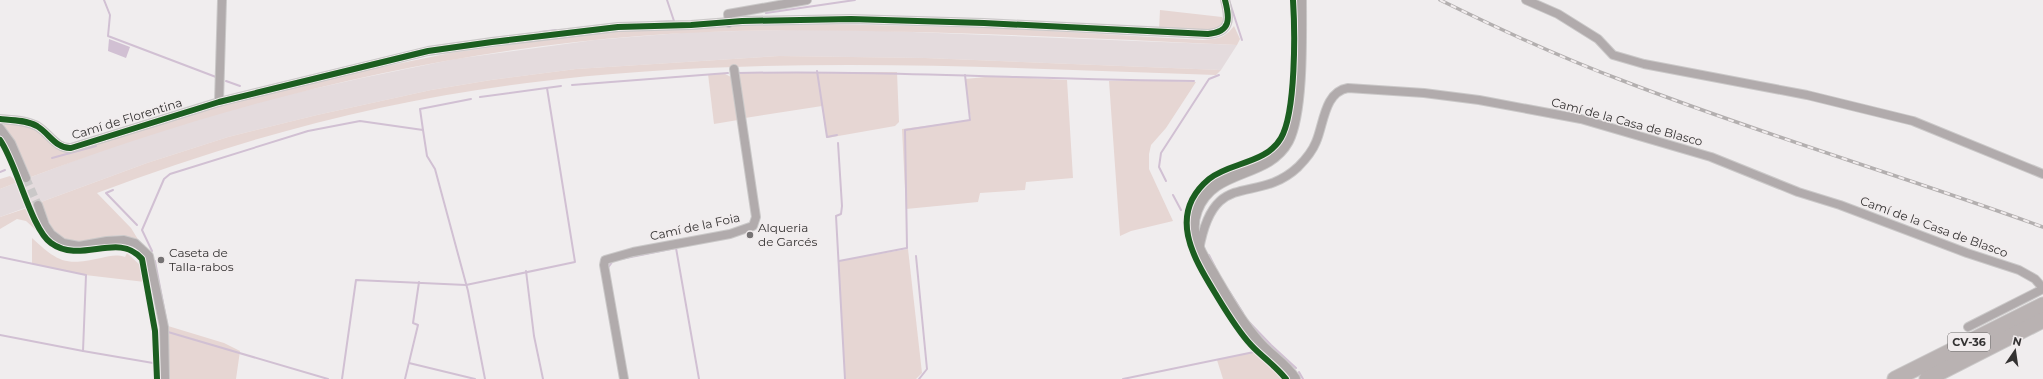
<svg xmlns="http://www.w3.org/2000/svg" width="2043" height="379" viewBox="0 0 2043 379" font-family="Montserrat,sans-serif">
  <style>
    .built { fill: #e4dbdd }
    .green { fill: #e6d6d3 }
    .water { fill: #d1c0d3 }
    .lines { fill: none; stroke-linecap: round; stroke-linejoin: round }
    .stream { stroke: #d1c0d3; stroke-width: 2 }
    .street-tunnel { stroke: #cac8c8; stroke-width: 8; stroke-dasharray: 8 4; stroke-linecap: butt }
    .street-casing { stroke: #cac8c8; stroke-width: 10 }
    .secondary-casing { stroke: #cac8c8; stroke-width: 14 }
    .highway-casing { stroke: #cac8c8; stroke-width: 17 }
    .street { stroke: #b1abac; stroke-width: 8 }
    .secondary { stroke: #b0aaaa; stroke-width: 12 }
    .highway { stroke: #b9b2b2; stroke-width: 15 }
    .rail-casing { stroke: #b3afaf; stroke-width: 3.5 }
    .rail { stroke: #f1eced; stroke-width: 2; stroke-dasharray: 6; stroke-linecap: butt }
    .cycleway-casing { stroke: #f1eced; stroke-width: 8 }
    .cycleway { stroke: #1b5e20; stroke-width: 6 }
    .poi-dot { fill: #767374; stroke: #f1eced; stroke-width: 1.5 }
    .labels { text-anchor: middle; stroke-width: 3; stroke-linejoin: round; paint-order: stroke }
    .shield { fill: #f1eced; stroke: #6d6a6a; stroke-width: 1 }
    .shield-label { font-size: 11px; font-weight: bold; fill: #343232 }
    .street-label { font-size: 12px; fill: #343232; stroke: #f1eced }
    .poi-label { font-size: 12px; fill: #343232; stroke: #f1eced; text-anchor: start }
  </style>
  <rect width="100%" height="100%" fill="#f0edee"/>
  <polygon class="built" points="837,29 1237,45 1221,70 925,58 779,56 576,69 491,80 431,90 317,115 228,137 147,163 0,217 0,189 18,182 108,148 184,123 277,97 362,78 455,59 595,40 693,32"/>
  <g class="green">
    <polygon points="1160,10 1222,17 1224,23 1214,33 1159,30"/>
    <path d="M826,24L997,28L1203,40C1217,39 1225,38 1234,26L1240,39L1237,45C1130,40 1024,35 917,32C825,30 733,28 640,36C431,52 227,103 31,177L15,142L4,128V124L8,123C17,124 28,125 36,128C54,137 46,151 73,151L203,110L348,74L450,53L602,32L734,26Z"/>
    <path d="M779,56L925,58L1221,70L1216,75C987,67 756,54 527,83C379,101 236,140 97,193L131,228L139,241C134,240 129,237 124,236C106,233 76,249 60,237C50,229 46,213 41,202L147,163L228,137L317,115L431,90L491,80L576,69Z"/>
    <polygon points="818,72 897,72 899,122 895,126 827,138 822,106 745,118 738,73"/>
    <polygon points="708,74 725,74 731,77 738,120 714,124"/>
    <polygon points="995,76 1067,80 1073,178 1026,182 1025,190 980,193 978,202 906,209 902,129 971,120 965,79"/>
    <polygon points="1149,80 1196,82 1166,128 1151,145 1149,154 1149,169 1173,221 1131,231 1120,236 1109,81"/>
    <polygon points="10,176 18,182 0,189 0,179"/>
    <polygon points="27,208 36,230 26,221 17,219 0,229 0,217"/>
    <path d="M32,238C58,262 65,266 101,258C110,256 116,254 125,257L127,253L140,265L145,282L85,275L32,264Z"/>
    <polygon points="908,249 922,373 916,379 845,379 838,261"/>
    <polygon points="168,326 224,343 240,351 236,379 169,379"/>
    <polygon points="1254,352 1283,379 1223,379 1217,360"/>
  </g>
  <polygon class="water" points="109,39 130,47 126,58 108,51"/>
  <g class="lines">
    <g class="stream">
      <polyline points="104,0 110,15 108,36 216,77"/>
      <polyline points="1229,0 1242,40"/>
      <polyline points="766,13 855,0"/>
      <polyline points="652,22 674,21 667,0"/>
      <polyline points="540,32 556,30"/>
      <polyline points="817,71 827,137 837,135"/>
      <path d="M738,73C890,70 1042,80 1194,81"/>
      <polyline points="226,81 240,86"/>
      <polyline points="572,85 728,73"/>
      <polyline points="480,97 561,86"/>
      <polyline points="423,130 427,156 435,169 468,291 485,379"/>
      <polyline points="838,143 842,206 841,214 836,216 845,379"/>
      <polyline points="52,158 96,146"/>
      <polyline points="0,172 5,170"/>
      <polyline points="1166,181 1159,167 1161,153 1209,79 1219,75"/>
      <polyline points="113,190 106,193 137,225"/>
      <polyline points="1173,195 1181,210"/>
      <polyline points="152,251 142,230 164,179 170,174 308,131 360,121 423,130 420,109 471,99"/>
      <polyline points="1209,255 1215,267"/>
      <polyline points="916,256 927,369 919,379"/>
      <polyline points="0,257 86,275 83,351"/>
      <polyline points="621,259 676,248 699,379"/>
      <polyline points="155,261 167,324"/>
      <polyline points="839,261 907,248 905,130 970,120 965,75"/>
      <polyline points="607,269 613,261"/>
      <polyline points="526,271 534,336 543,379"/>
      <polyline points="1229,291 1243,313"/>
      <polyline points="1247,320 1271,345 1296,368"/>
      <polyline points="168,331 168,332 328,379"/>
      <polyline points="0,335 83,351 153,363"/>
      <polyline points="409,363 475,379"/>
      <polyline points="1299,372 1303,379"/>
      <polyline points="342,379 356,280 466,285 575,262 547,88"/>
      <polyline points="405,379 418,325 413,323 419,282"/>
      <polyline points="1123,379 1254,352"/>
    </g>
    <polyline class="street-tunnel" points="26,178 38,205"/>
    <defs>
      <g id="street">
        <polyline points="1526,0 1558,14 1598,39 1613,55 1644,64 1807,95 1913,121 2043,174"/>
        <polyline points="729,23 728,14 807,0"/>
        <polyline points="219,102 222,0"/>
        <path d="M0,119C12,120 26,120 37,126C49,133 56,149 71,148L219,102L428,51L492,42L618,27L691,25L742,21L851,19L984,23L1208,34C1231,32 1230,19 1225,0"/>
        <polyline points="0,128 11,143 26,178"/>
        <polyline points="38,205 45,225 51,234 63,243 79,246 107,241 124,240 135,243 149,256 164,327 165,379"/>
        <path d="M1199,250C1214,165 1255,207 1298,167C1305,160 1312,152 1316,142C1324,124 1324,92 1348,88L1424,93L1479,100L1581,119L1711,157L1798,192L1840,205L1967,253L2019,270L2035,279L2043,288"/>
        <polyline points="1968,327 2043,289"/>
        <polyline points="624,379 604,265 605,260 633,252 730,234 753,226 756,217 734,69"/>
      </g>
      <path id="secondary" d="M1294,379C1285,365 1271,357 1260,345C1241,324 1228,301 1214,277C1209,268 1202,258 1198,248C1192,236 1191,223 1196,210C1213,166 1267,178 1287,141C1302,112 1300,34 1300,0"/>
      <g id="highway">
        <polyline points="1895,379 2043,305"/>
        <polyline points="1927,379 2043,320"/>
      </g>
    </defs>
    <use href="#street" class="street-casing"/>
    <use href="#secondary" class="secondary-casing"/>
    <use href="#highway" class="highway-casing"/>
    <use href="#street" class="street"/>
    <use href="#secondary" class="secondary"/>
    <use href="#highway" class="highway"/>
    <defs>
      <path id="rail" d="M1440,0C1499,29 1559,57 1621,80C1760,134 1903,176 2043,227"/>
    </defs>
    <use href="#rail" class="rail-casing"/>
    <use href="#rail" class="rail"/>
    <defs>
      <g id="cycleway">
        <path d="M0,119C12,120 26,120 37,126C49,133 56,149 71,148L219,102L428,51L492,42L618,27L691,25L742,21L851,19L984,23L1208,34C1231,32 1230,19 1225,0"/>
        <path d="M0,140C17,164 31,229 51,243C81,265 118,231 142,259L155,331L157,379"/>
        <path d="M1286,379C1276,366 1262,357 1251,345C1237,330 1226,311 1215,293C1193,257 1167,214 1209,179C1230,162 1266,164 1281,138C1296,112 1295,31 1293,0"/>
      </g>
    </defs>
    <use href="#cycleway" class="cycleway-casing"/>
    <use href="#cycleway" class="cycleway"/>
  </g>
  <g class="poi-dot">
    <circle cx="750" cy="235" r="4"/>
    <circle cx="161" cy="260" r="4"/>
  </g>
  <g class="labels">
    <rect class="shield" x="1948" y="333" width="42" height="18" rx="3"/>
    <g class="shield-label">
      <text x="1969" y="346">CV-36</text>
    </g>
    <g class="street-label">
      <text transform="translate(127 119) rotate(-17)" y="4">Camí de Florentina</text>
      <text transform="translate(1627 122) rotate(15)" y="4">Camí de la Casa de Blasco</text>
      <text transform="translate(695 227) rotate(-12)" y="4">Camí de la Foia</text>
      <text transform="translate(1934 227) rotate(20)" y="4">Camí de la Casa de Blasco</text>
    </g>
    <g class="poi-label">
      <text x="758" y="232">Alqueria<tspan x="758" dy="14">de Garcés</tspan></text>
      <text x="169" y="257">Caseta de<tspan x="169" dy="14">Talla-rabos</tspan></text>
    </g>
  </g>
  <g transform="translate(2015 351) rotate(13)" stroke="#f1eced" stroke-width="3" paint-order="stroke">
  <path d="M0-3L7 15L0 10L-7 15Z" fill="#343232"/>
  <text y="-6" font-size="11" font-weight="bold" text-anchor="middle" fill="#343232">N</text>
  </g>
</svg>
